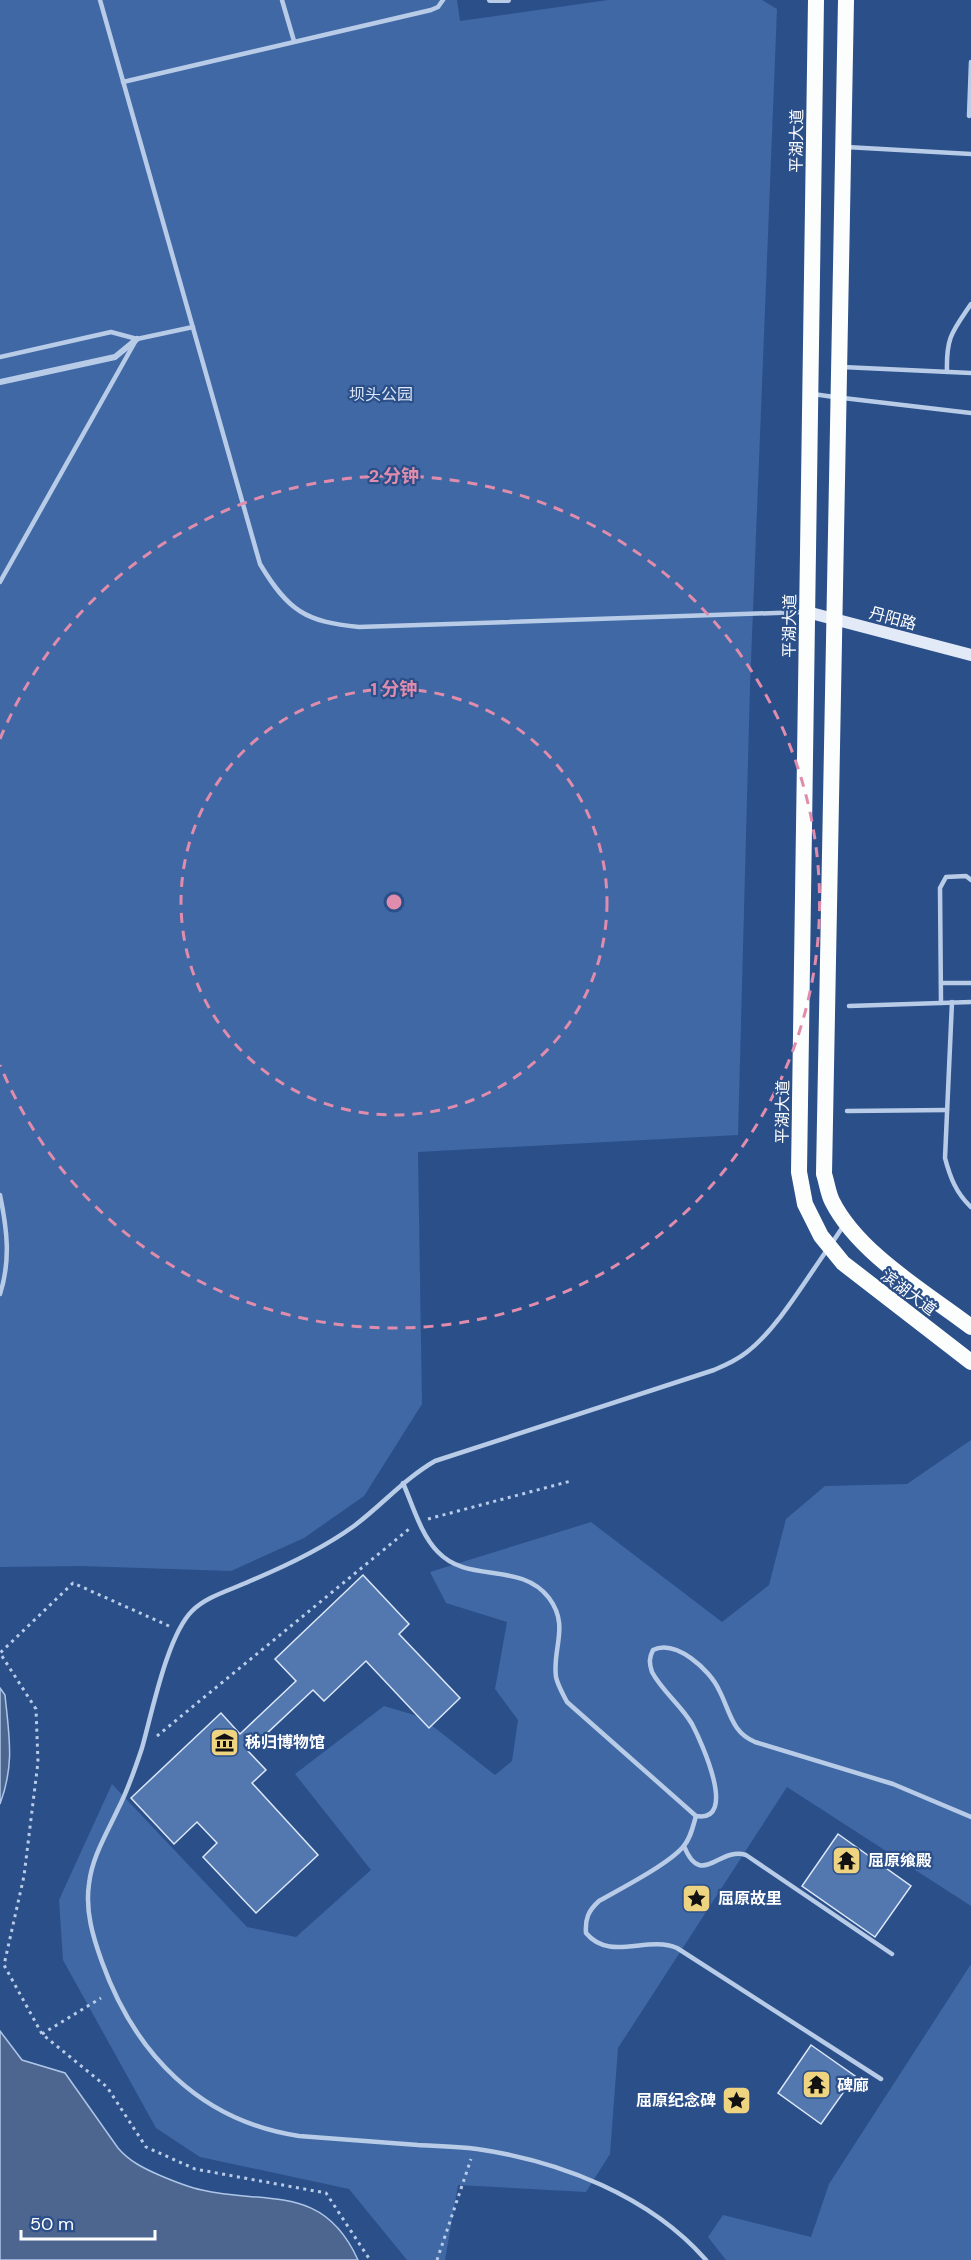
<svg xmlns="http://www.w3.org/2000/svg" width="971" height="2260" viewBox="0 0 971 2260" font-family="'DM Sans','Noto Sans SC',sans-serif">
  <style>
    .green { fill: #4068a5 }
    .water { fill: #4d6690; stroke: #adc6e8; stroke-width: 1.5 }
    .building { fill: #5378b0; stroke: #dce7f7; stroke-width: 1.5 }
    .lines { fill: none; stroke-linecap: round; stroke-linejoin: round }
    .path { stroke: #b8cce8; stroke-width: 3; stroke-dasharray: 3 4.5; stroke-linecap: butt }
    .service { stroke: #b8cce8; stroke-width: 4.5 }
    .minor { stroke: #b8cce8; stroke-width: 6 }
    .secondary { stroke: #e2eaf8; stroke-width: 12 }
    .trunk { stroke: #fcfefe; stroke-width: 16 }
    .ring { fill: none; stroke: #e08cad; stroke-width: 3; stroke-dasharray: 10 8 }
    .labels { text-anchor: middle; stroke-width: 4.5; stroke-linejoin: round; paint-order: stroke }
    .street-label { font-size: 16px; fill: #fff; stroke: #2b4f89 }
    .park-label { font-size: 16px; fill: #dce7f7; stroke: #2b4f89 }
    .poi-label { font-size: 16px; font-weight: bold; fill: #fff; stroke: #2b4f89; text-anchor: start }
    .centre { fill: #e08cad; stroke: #2b4f89; stroke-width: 3 }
    .ring-label { font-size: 18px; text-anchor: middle; font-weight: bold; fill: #e08cad; stroke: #2b4f89; stroke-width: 4.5; stroke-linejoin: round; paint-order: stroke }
  </style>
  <rect width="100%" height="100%" fill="#2b4f89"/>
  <g class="green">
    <polygon points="0,0 457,0 460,21 608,0 762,0 777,9 750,686 738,1135 418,1152 422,1404 364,1496 304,1538 231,1571 82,1566 0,1567"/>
    <polygon points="971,1440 971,1906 787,1787 618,2048 610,2154 586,2192 458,2185 445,2260 407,2260 349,2189 200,2157 156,2128 63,1960 59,1900 112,1784 247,1927 296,1937 371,1870 295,1774 384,1706 421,1717 495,1775 512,1761 518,1720 495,1689 507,1622 446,1603 430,1572 591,1522 722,1622 769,1585 786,1519 825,1486 907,1484"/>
    <polygon points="971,1964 971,2260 726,2260 708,2237 723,2215 811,2237 829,2184"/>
  </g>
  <g class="water">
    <path d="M0,1688L5,1695C9,1736 15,1764 0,1804Z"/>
    <path d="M0,2031L22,2060L65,2073L118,2148C129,2161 143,2168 159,2175C173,2181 187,2187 202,2190C268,2205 323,2183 358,2260H0Z"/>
  </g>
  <g class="building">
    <polygon points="363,1575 409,1624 399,1634 460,1698 429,1728 366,1661 324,1701 313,1690 248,1751 266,1770 252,1783 318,1855 256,1913 203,1857 217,1843 197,1822 174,1844 131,1798 221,1713 240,1734 296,1681 275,1659"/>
    <polygon points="838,1834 911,1886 875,1937 802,1886"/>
    <polygon points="811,2045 855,2076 821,2124 778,2093"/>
  </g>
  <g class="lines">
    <g class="path">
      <polyline points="428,1519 571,1481"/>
      <polyline points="169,1626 73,1583 0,1653 36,1709 38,1762 24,1876 4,1965 42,2034 107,2087 146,2147 195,2169 326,2193 370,2260"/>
      <polyline points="157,1736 409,1529"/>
      <polyline points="42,2034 101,1998"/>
      <polyline points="437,2260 471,2159"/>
    </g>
    <g class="service">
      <path d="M100,0L260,564C288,611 306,622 359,627L803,612"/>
      <polyline points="282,0 294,41"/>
      <polyline points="123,82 431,10 438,7 443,0"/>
      <polyline points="969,116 971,62"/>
      <polyline points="846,147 971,154"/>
      <polyline points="0,357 111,332 137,339 193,327"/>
      <polyline points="842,367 971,373"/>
      <path d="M947,372C946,337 952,332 971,304"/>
      <polyline points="813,394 834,397"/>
      <polyline points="843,398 971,413"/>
      <polyline points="0,582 135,342"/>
      <polyline points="941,983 971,983"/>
      <path d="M952,1002L945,1158C950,1177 956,1193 971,1207"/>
      <polyline points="941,1003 940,888 946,877 966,876 971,880"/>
      <polyline points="849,1006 971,1002"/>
      <polyline points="847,1111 947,1110"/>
      <path d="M0,1195C7,1229 11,1260 0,1294"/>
      <polyline points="832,1243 844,1225"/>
      <path d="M403,1483C413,1506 421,1535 438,1552C468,1584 521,1561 549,1598C570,1626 552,1648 556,1677C558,1686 563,1694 567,1702L696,1816C739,1823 701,1741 692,1724C681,1705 662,1691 652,1672C649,1663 649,1658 653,1650C676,1639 710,1670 719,1690C726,1703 729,1717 737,1728C742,1735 748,1739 755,1742L893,1784L971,1817"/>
      <path d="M696,1816C693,1826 691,1838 683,1847C667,1865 622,1888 599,1901C588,1911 585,1919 586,1933C610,1962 647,1935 677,1948L881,2079"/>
      <path d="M684,1846C701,1889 719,1846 746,1855L892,1954"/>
      <path d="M706,2260C650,2196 560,2161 477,2149C457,2146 437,2146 418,2145C378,2142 339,2139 299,2136C200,2121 135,2054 102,1962C93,1937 85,1911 89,1884C92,1857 107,1833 118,1809C128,1790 135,1769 142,1748C152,1713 167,1636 192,1611C207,1596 231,1590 250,1581C286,1566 322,1549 354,1526C382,1505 404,1479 435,1461L714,1370C726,1365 737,1360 747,1352C777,1329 805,1281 827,1250"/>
    </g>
    <g class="minor">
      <polyline points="490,0 508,0"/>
      <polyline points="0,382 115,357 137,339"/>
    </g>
    <polyline class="secondary" points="807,612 971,655"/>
    <g class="trunk">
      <polyline points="816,0 799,1172 805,1204 821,1236 843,1263 971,1362"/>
      <path d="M846,0L824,1174C827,1183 828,1193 832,1201C858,1253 925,1292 971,1327"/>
    </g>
  </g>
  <g class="ring">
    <circle cx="394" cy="902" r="213"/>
    <path d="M0 739A426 426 0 1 1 0 1065"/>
  </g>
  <defs>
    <symbol id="museum-square" viewBox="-11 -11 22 22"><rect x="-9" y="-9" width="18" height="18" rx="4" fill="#eed480" stroke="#2b4f89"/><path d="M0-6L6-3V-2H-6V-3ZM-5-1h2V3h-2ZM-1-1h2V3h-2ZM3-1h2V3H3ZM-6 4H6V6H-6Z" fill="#111"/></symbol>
    <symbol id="temple-square" viewBox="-11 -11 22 22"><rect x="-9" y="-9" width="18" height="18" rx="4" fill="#eed480" stroke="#2b4f89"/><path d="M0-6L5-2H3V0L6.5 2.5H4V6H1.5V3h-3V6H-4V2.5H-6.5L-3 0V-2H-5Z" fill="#111"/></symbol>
    <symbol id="sight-square" viewBox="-11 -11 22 22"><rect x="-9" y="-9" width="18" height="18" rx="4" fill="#eed480" stroke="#2b4f89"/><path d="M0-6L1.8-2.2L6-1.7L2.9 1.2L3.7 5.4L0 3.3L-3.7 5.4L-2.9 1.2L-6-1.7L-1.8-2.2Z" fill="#111"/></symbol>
  </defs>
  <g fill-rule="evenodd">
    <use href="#museum-square" x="208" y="1726" width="33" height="33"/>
    <use href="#temple-square" x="830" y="1844" width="33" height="33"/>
    <use href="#sight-square" x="680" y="1882" width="33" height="33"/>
    <use href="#temple-square" x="800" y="2068" width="33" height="33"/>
    <use href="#sight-square" x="720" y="2084" width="33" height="33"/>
  </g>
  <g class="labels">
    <g class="street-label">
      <text transform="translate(796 141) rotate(-89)" y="6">平湖大道</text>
      <text transform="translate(893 618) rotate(15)" y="6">丹阳路</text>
      <text transform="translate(789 626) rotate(-89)" y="6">平湖大道</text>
      <text transform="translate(782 1112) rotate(-89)" y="6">平湖大道</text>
      <text transform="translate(909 1292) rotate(37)" y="6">滨湖大道</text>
    </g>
    <g class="park-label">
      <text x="381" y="400">坝头公园</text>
    </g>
    <g class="poi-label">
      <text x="245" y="1748">秭归博物馆</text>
      <text x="868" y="1866">屈原飨殿</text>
      <text x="718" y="1904">屈原故里</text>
      <text x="837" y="2091">碑廊</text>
      <text x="716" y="2106" text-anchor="end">屈原纪念碑</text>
    </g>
  </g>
  <circle cx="394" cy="902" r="9" class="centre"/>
  <g class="ring-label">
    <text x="394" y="482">2 分钟</text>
    <text x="394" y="695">1 分钟</text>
  </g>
  <path d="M21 2230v9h134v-9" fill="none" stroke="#ffffff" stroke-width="3"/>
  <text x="30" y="2230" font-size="18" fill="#ffffff" stroke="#2b4f89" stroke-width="4.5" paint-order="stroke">50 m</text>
</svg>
